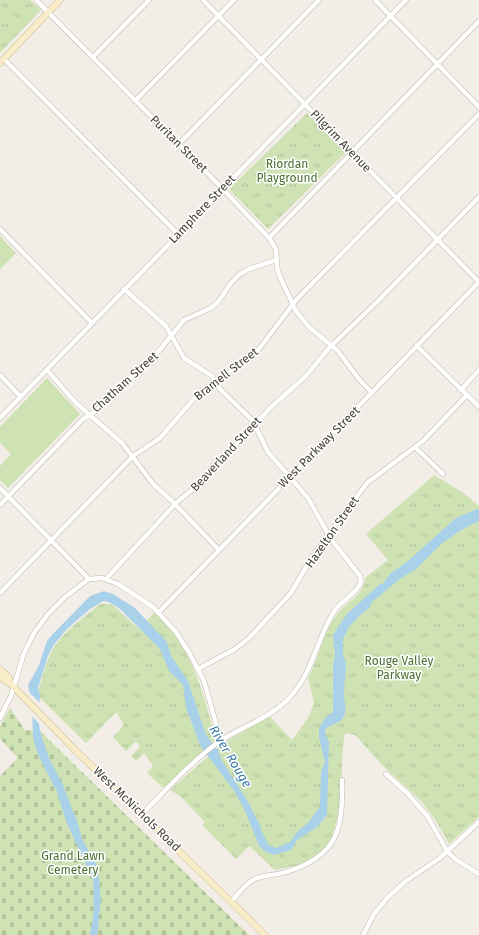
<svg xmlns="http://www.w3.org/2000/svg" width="479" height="935" viewBox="0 0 479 935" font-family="'Fira Sans',sans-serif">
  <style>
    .grass { fill: #cfe2b3 }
    .cemetery { fill: url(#cemetery-stones) }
    .park { fill: url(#park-tufts) }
    .water { fill: #a9d1e9 }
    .pier { fill: #f2eee7 }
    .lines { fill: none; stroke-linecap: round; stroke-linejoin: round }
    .river { stroke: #a9d1e9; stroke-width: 7 }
    .street-casing { stroke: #bfb8ad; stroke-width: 5.5 }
    .secondary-casing { stroke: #cdbe9a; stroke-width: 7 }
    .street { stroke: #fff; stroke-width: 4.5 }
    .secondary { stroke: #f9ecc9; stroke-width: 6 }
    .labels { text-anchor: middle; stroke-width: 3; stroke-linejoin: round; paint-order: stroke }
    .street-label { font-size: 12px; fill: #443e37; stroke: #fff }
    .park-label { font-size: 12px; fill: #4a7030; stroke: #fff }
    .water-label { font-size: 13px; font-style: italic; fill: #3a7ca5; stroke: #fff }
  </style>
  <defs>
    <pattern id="cemetery-stones" width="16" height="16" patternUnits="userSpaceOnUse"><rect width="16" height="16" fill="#cfe2b3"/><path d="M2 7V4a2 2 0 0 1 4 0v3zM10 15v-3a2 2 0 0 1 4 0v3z" fill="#b3c39b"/></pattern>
    <pattern id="park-tufts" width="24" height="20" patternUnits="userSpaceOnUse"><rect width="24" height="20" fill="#cfe2b3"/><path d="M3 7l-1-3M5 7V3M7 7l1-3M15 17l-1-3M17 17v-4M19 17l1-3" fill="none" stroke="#b3c39b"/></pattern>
  </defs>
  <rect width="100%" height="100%" fill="#f2eee7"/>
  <g class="grass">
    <polygon points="0,236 16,253 0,269"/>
    <polygon points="47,378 80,414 8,488 0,480 0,466 11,454 0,443 0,427"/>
  </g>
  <polygon class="cemetery" points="10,708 25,730 40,731 249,935 0,935 0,776 18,758 0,739 0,726"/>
  <g class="park">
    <polygon points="0,0 30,0 41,10 0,53"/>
    <polygon points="307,113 346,152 268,229 229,189"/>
    <path d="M434,475L462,492L479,506V817L449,844L438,824L421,801L384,767L355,735L345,733C338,769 348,825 320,854C310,865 288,867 275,870L249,846L236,859L202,825L205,822L180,796L170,790L221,745L269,716L292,740L308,718L314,703L308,678C319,658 322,634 336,616C345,603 365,594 365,578L388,560L366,534Z"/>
    <path d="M100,604H112L139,629L154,613C191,644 204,693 215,738L214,742L163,788L147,773L153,766L144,753L136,761L131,756L140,747L136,741L126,751L113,737L124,725L116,712L86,743L37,695C41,683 44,669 49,657C59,634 82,619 100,604Z"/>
  </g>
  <path class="water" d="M477,509H479V521L461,530L441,544L416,569L401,578L372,602L369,608L357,618L349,627L343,639V655L346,662C346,672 344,683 344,694C344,700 347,709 344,716C339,729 316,721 329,741L327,815L317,827L297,840L291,850L274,855L259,846L245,811L235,792L201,747L186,708L183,685L169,671L160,649L120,609L109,602L103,601L90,609L67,629L53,646L48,656L38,688L40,695L39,726L43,741L49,758L63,785L78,824L82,839L98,868L101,900L97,935H90L94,910L93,880L66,821L57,792L39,757L33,738L32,703L28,685L39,665L47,641L52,635L90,596L104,591L113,594L135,608L167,642L171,656L188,681L206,735L218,750L222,761L247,800L261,827L259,837L260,842L272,850L290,842L297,832L309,822L320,806L321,771L325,762L319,738V728L325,718L333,712V664L335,656L333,635L347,614L380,584H383L390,574L409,560L456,518Z"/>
  <polygon class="pier" points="26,689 42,705 40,725 31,715"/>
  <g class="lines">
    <polyline class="river" points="256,827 266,848 274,851"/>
    <defs>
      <g id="street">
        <polyline points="36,0 218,184 269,238 276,249 277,267 280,277 296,311 309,327 338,351 358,378 372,393"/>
        <polyline points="203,0 479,282"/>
        <polyline points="375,0 479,107"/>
        <polyline points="93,57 149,0"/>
        <polyline points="4,59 178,234"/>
        <polyline points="136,100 234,0"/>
        <polyline points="179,144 319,0"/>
        <polyline points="0,229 92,323"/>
        <polyline points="269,238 479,21"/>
        <path d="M124,289L166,326L184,358L212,376L220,389L253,421L268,452L308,498L331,539L360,576C365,589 343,599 335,610C317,637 314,670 291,696C272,718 240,727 217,743C189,764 167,789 142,814"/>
        <polyline points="417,346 479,407"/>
        <polyline points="47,370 76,403 122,443 154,485 172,501 219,550"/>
        <polyline points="0,375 20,396"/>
        <polyline points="461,390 479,370"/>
        <polyline points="0,418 406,0"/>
        <polyline points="416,448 443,474"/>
        <polyline points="0,488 89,579"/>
        <polyline points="0,505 83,419 96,411 115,391 149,363 184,320 211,308 218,302 231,283 240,274 249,269 276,260"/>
        <polyline points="106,579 177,502 198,485 215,463 241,441 270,408 305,377 329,348 378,301 479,197"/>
        <polyline points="0,593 133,456 160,438 198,394 256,353 296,300 479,114"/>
        <polyline points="159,612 479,282"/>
        <polyline points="198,669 235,649 248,639 291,593 312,557 367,483 423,441 467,395"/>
        <polyline points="0,718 11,696 24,653 34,633 48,614 65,597 89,579 102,578 118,584 153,607 176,632 190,654 204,681 221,741"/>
        <polyline points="386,774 407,793 428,817 447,851 455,859 479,874"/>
        <path d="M231,902C238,894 244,885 253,880C262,874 275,876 286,872C338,856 343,830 342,780"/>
        <polyline points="363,935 374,914 387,898 406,881 440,858 479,822"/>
      </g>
      <g id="secondary">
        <polyline points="0,63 60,0"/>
        <polyline points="0,669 9,678 10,683 74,749 265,935"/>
        <polyline points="0,676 6,682 10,683"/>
      </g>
    </defs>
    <use href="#street" class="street-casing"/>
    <use href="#secondary" class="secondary-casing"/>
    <use href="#street" class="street"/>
    <use href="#secondary" class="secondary"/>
  </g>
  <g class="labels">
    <g class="street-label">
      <text transform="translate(341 141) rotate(46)" y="4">Pilgrim Avenue</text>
      <text transform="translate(179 144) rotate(45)" y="4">Puritan Street</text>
      <text transform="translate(202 209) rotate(-46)" y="4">Lamphere Street</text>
      <text transform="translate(226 374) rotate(-38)" y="4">Bramell Street</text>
      <text transform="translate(125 382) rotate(-42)" y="4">Chatham Street</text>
      <text transform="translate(319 447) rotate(-45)" y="4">West Parkway Street</text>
      <text transform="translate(226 454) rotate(-47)" y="4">Beaverland Street</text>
      <text transform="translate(332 532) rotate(-55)" y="4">Hazelton Street</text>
      <text transform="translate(137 809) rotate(44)" y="4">West McNichols Road</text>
    </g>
    <g class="park-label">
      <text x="287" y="168">Riordan<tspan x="287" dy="14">Playground</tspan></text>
      <text x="399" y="665">Rouge Valley<tspan x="399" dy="14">Parkway</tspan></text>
      <text x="73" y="860">Grand Lawn<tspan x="73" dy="14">Cemetery</tspan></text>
    </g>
    <g class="water-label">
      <text transform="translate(231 756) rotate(59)" y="5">River Rouge</text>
    </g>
  </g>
</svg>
